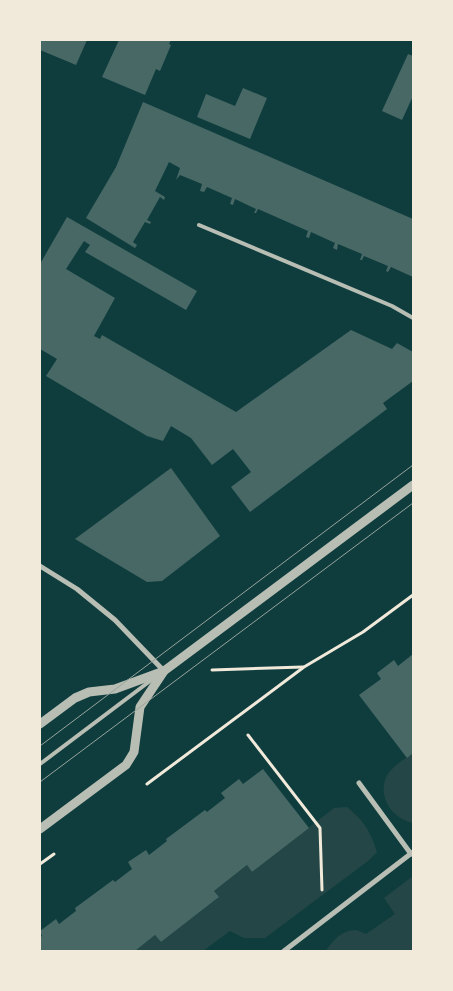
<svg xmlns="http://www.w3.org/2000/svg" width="453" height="991" viewBox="0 0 453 991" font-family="Manrope,sans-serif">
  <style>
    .green { fill: #244646 }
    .building { fill: #486865 }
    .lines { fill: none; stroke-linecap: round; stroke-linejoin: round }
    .path { stroke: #f1e9da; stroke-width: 3 }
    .service { stroke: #b8beb3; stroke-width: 4 }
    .minor { stroke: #b8beb3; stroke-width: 5 }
    .tertiary { stroke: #b8beb3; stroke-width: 9 }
    .tram { stroke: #97a49c; stroke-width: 1 }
  </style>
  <rect width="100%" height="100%" fill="#0f3d3e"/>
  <g class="green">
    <path d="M413,753V823C394,819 379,800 385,780C389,768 403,760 413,753Z"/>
    <path d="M347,807C365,822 370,831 377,852L368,861L265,938H244L230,931L203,951H135L155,935L161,942L218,898L214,891L247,865L252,872L334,808Z"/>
    <path d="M413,876V951H326C332,941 342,930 355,930C358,930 363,933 366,934L395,914L384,898Z"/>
  </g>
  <g class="building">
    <polygon points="40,40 87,40 76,65 40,50"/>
    <polygon points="119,40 171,40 169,44 171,45 160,71 156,69 145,95 102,77"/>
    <polygon points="408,54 413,56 413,96 402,120 382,111"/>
    <polygon points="243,88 267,98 250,139 197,117 206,94 235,106"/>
    <polygon points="143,102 413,219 413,277 391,267 388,272 386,271 388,266 364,256 362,260 360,260 362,254 338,244 337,250 333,248 335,243 311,232 309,238 306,237 308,231 258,209 256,213 254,213 256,209 235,199 233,205 230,204 232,198 207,187 204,192 200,191 202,184 180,175 176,180 180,168 169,162 155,191 165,197 164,200 160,197 147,220 151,222 150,224 145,222 133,242 137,245 135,248 86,218 116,167"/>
    <polygon points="67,217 197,291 186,310 85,252 90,245 84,241 66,269 115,298 94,336 100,339 102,335 236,412 351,330 392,349 397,343 413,352 413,381 383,403 387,409 250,512 231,487 251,472 233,449 212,465 191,438 171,426 163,441 147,436 46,376 57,359 40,349 40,264"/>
    <polygon points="171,468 220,536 162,581 147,582 75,539"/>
    <polygon points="413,654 413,753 407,758 359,695 381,679 377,673 394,660 398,666"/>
    <polygon points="263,769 309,828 252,872 247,865 214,891 219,897 161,942 155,935 135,951 40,951 40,937 42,936 40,931 56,919 59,924 76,911 75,908 113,880 115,882 132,869 128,862 146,850 149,855 167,841 166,839 205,810 207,812 225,798 221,793 239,779 243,784"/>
  </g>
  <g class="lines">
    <g class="path">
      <polyline points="212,670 303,667"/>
      <polyline points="248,735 320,828 322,890"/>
      <polyline points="147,784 304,667 363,632 413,595"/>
      <polyline points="40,864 54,854"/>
    </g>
    <g class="service">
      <polyline points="199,225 392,306 413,318"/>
      <polyline points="40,764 154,678"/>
    </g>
    <g class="minor">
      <polyline points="40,566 77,589 115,620 164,671"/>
      <polyline points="359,783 411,854"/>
      <polyline points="284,951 413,852"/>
    </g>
    <g class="tertiary">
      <polyline points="40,724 75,698 89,692 115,689 164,671 413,485"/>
      <polyline points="40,829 126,765 134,752 140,707 164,671"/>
    </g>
    <g class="tram">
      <polyline points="40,746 413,465"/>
      <polyline points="40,782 413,503"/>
    </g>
  </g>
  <rect width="453" height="991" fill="none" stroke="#f1e9da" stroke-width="82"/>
</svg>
